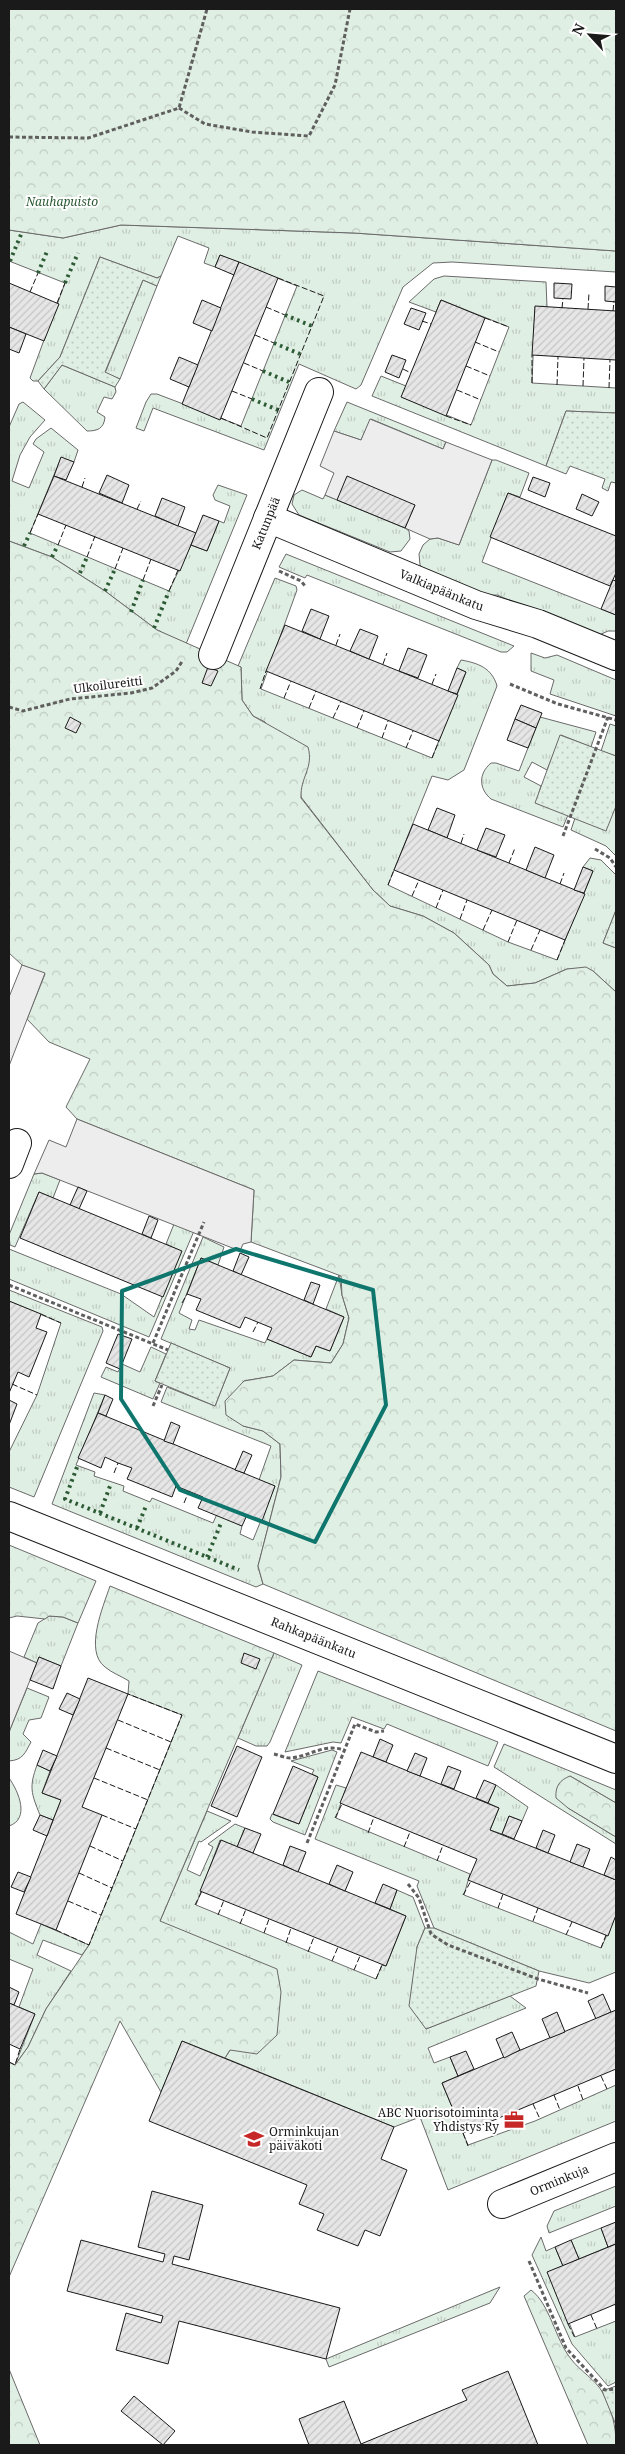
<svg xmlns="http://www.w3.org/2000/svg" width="625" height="2454" viewBox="0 0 625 2454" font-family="'Noto Serif',serif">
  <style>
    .grass { fill: url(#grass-tufts); stroke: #6a6a6a }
    .forest { fill: url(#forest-crowns); stroke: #6a6a6a }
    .park { fill: url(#park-dots); stroke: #6a6a6a }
    .parking { fill: #ededed; stroke: #6a6a6a }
    .building { fill: url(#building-hatch); stroke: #1a1a1a }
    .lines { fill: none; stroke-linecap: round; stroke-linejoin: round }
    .minor-casing { stroke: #1a1a1a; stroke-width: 30 }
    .path { stroke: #5f5f5f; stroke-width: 3; stroke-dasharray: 4 2.5; stroke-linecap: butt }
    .minor { stroke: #fff; stroke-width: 28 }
    .hedge { stroke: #2b5a34; stroke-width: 4; stroke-dasharray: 2.5 4; stroke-linecap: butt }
    .fence { stroke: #1a1a1a; stroke-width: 1; stroke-dasharray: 6 2.5; stroke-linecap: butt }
    .marked { fill: none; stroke: #0f766e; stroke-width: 4; stroke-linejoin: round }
    .labels { text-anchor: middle; stroke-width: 4; stroke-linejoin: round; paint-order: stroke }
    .park-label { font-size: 12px; font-style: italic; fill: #2b5a34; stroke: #fff }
    .street-label { font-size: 12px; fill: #1a1a1a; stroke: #fff }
    .poi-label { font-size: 12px; fill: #1a1a1a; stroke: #fff; text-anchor: end }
  </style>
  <defs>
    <pattern id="grass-tufts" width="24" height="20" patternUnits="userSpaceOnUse" patternTransform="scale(1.25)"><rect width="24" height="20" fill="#e0efe3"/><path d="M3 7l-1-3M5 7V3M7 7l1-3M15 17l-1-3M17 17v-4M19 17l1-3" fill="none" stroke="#c0ccc2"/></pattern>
    <pattern id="forest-crowns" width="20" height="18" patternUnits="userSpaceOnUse" patternTransform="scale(1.25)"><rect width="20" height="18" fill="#e0efe3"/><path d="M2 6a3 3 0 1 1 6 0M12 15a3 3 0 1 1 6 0" fill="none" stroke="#c0ccc2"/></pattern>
    <pattern id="park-dots" width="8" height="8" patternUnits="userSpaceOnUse" patternTransform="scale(1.25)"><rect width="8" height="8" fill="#e0efe3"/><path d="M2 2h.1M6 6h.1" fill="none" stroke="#c0ccc2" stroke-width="1.8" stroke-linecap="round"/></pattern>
    <pattern id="building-hatch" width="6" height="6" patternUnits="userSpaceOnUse" patternTransform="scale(1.25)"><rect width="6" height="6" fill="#e6e6e6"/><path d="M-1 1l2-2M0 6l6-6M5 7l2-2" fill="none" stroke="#c5c5c5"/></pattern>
  </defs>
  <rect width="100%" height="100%" fill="#fff"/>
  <g class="grass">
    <polygon points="121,225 354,233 616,251 616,272 452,262 433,263 403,287 361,385 356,389 299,364 264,450 153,408 144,431 136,428 146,402 151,394 157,394 241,426 297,286 220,255 215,267 204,263 209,248 178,236 161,276 157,278 100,257 60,357 38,381 33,381 30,378 65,283 9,261 9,230 63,238"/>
    <polygon points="444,276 546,282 547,307 535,307 532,383 616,388 616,413 566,411 546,466 372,396 381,376 406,386 402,397 471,425 509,327 441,300 436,312 409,302 434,279"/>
    <polygon points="143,280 157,286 120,379 105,373"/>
    <path d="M62,365L115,387L116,392L112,399L104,397L97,412L105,417C104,429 97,431 87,431L44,389Z"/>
    <polygon points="23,402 45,420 30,437 20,455 12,481 29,488 44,452 33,444 36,439 51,428 78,450 74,462 61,458 30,533 169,591 191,545 207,551 219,521 224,523 230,506 215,500 213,495 218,485 247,495 186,644 157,630 105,591 52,557 9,541 9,427 19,404"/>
    <polygon points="347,402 446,442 443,449 371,419 361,440 334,431"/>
    <polygon points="492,460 496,460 529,473 520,497 508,493 482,562 616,615 616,631 608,631 597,636 497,595 478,596 429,574 420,565 419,554 423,545 430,539 438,538 459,545"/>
    <polygon points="302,490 323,499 325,495 405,528 409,531 410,539 401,551 390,552 299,515 292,504 294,495"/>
    <polygon points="286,554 514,646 507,652 501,652 307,575 305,578 279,567"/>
    <path d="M275,578L296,586L297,590L261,689L432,758L466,672L457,668L461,660C478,663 492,668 497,686L464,770L448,780L432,776L388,885L508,942L557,960L593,871L583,867L590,858L601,860L616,875V910L603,943L616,948V992L593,971L567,969L535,983L507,986L493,974L489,965L454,933L423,916L390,906L373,890L301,797L300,784L307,772L265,722L253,716L242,700L241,667L238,666Z"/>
    <polygon points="531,653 545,658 557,655 616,680 616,716 550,694 554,680 531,671"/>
    <path d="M540,717L596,732L591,747L561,735L547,770L532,762L524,777L541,786L536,803L568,815L563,827L491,799C479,789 478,774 491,763H496L519,771Z"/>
    <polygon points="610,724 616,726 616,756 601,751"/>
    <polygon points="616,799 616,856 606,846 571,830 575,818"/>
    <polygon points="42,1173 60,1180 53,1198 39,1192 15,1247 10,1245 9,1235 34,1174"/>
    <polygon points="174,1224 194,1231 149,1337 9,1279 9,1249 121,1294 154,1317 181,1251 166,1244"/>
    <polygon points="203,1237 224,1247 218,1265 201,1258 179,1313 192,1320 189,1329 195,1330 199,1320 265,1343 267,1339 311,1357 316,1346 330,1351 344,1317 326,1309 339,1275 342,1295 349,1318 343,1344 331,1363 294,1360 273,1376 244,1381 243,1426 263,1431 280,1444 281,1477 258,1566 263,1584 256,1587 52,1504 94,1393 105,1395 76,1465 95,1472 94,1476 124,1486 123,1491 150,1502 152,1498 213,1523 217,1514 242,1526 240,1534 253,1540 275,1486 259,1480 271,1446 161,1402 167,1387 215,1406 230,1368 161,1339"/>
    <polygon points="9,1290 102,1327 103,1331 34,1497 9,1487 9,1452 37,1395 61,1323 9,1301"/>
    <polygon points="151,1347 166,1354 155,1381 160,1383 153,1399 101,1377 106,1367 118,1372 122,1364 140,1372"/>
    <polygon points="49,1616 63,1617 78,1623 61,1666 39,1657 37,1663 24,1657 38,1623"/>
    <polygon points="274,1653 302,1665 270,1742 267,1746 256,1746 238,1738"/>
    <polygon points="318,1671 498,1742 488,1766 387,1724 384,1729 352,1717 341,1743 333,1742 285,1752"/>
    <path d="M27,1688L49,1697L41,1718L29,1720L23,1734L31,1742C25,1753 23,1760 9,1761V1732Z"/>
    <polygon points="504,1744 616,1790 616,1803 570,1776 568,1808 616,1837 616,1844 494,1767"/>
    <polygon points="332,1750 337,1752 305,1835 273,1822 270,1819 272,1814 299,1824 318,1777 312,1774 314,1770 291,1761"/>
    <path d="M37,1765L50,1771L42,1793L61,1800L53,1820L40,1815C31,1793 29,1787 37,1765Z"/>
    <path d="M9,1778C19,1792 30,1819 9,1826Z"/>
    <polygon points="336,1785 346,1788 336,1818 470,1874 464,1895 601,1948 616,1915 616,1972 589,1983 539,1971 434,1928 417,1886 419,1881 315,1839"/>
    <polygon points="496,1785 528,1807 522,1821 509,1816 502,1834 490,1830 499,1808 488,1803"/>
    <polygon points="207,1811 231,1821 201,1842 199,1841 187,1870 200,1876 213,1847 208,1844 235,1824 245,1828 237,1847 220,1840 196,1905 376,1979 382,1965 386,1966 406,1916 390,1909 397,1890 413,1897 425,1928 417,1947 426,2029 510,1996 526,2008 428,2048 434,2063 450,2057 458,2076 442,2083 468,2145 535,2121 616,2085 616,2121 448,2190 420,2117 394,2127 225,2058 230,2050 160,1921"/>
    <polygon points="41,1924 89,1945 82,1955 43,1940 37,1955 71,1971 46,2009 28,2047 15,2065 35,2014 19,2007 33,1969 9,1959 9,1932 33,1944"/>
    <polygon points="616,2186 616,2206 549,2233 547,2226 554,2211"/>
    <polygon points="601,2228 608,2247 579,2259 571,2240"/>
    <polygon points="541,2237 546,2251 555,2247 563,2266 548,2272 575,2337 616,2321 616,2382 608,2386 572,2344 532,2255"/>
    <polygon points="500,2287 490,2303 329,2367 326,2359"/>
  </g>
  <g class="forest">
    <polygon points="9,9 616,9 616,251 354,233 121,225 63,238 9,230"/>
    <path d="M9,541L52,557L105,591L157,630L241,667L242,700L253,716L308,747C314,768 300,777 301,798L373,890L390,906L423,916L454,933L489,965L493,974L507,986L535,983L567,969L586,967L593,971L616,992V1731L263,1584L258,1566L281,1477L280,1444L263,1431L243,1426L226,1415L225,1401L244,1381L273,1376L294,1360L331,1363L343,1344L349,1318L342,1295L341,1276L251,1242L254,1190L77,1119L66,1107L90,1059L49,1042L27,1019L45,974L22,965L9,953Z"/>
    <polygon points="9,1545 96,1581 78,1623 63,1617 49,1616 45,1619 17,1616 9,1618"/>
    <path d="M110,1586L274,1653L160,1921L277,1969L281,1992L277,2035L257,2054L230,2050L225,2058L182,2041L161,2092L120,2021L9,2277V2062L15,2065L28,2047L46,2009L89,1945L182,1715L128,1694L129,1681C121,1676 112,1673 105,1667C84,1651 103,1607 110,1586Z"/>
    <path d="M570,1776L616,1803V1837L568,1808L556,1798C555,1786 560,1780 570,1776Z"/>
    <path d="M531,2290C550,2304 555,2339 571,2359C580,2371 596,2380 603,2393C612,2412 616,2425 616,2445H588L524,2296Z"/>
    <polygon points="9,2369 40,2445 9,2445"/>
  </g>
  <g class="park">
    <polygon points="100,257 157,278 161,276 157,286 143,280 105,372 120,379 115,387 62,365 44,389 38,381 60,357"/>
    <polygon points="566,411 616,413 616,483 611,482 608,491 602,488 605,479 570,466 566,474 546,466"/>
    <polygon points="560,735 616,756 616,806 606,831 535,803"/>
    <polygon points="616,910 616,948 603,943"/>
    <polygon points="171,1343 230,1368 215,1406 155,1381"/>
    <polygon points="425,1928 434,1928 539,1971 536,1986 426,2029 409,2006 417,1947"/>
    <polygon points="616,2386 616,2425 602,2391"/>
  </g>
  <g class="parking">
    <polygon points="370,419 443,449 446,442 492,460 459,545 438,538 430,539 405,528 415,505 337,500 325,495 334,473 320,466 334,431 361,440"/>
    <polygon points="22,965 45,973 9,1066 9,997"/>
    <polygon points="77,1119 254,1190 251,1242 243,1244 240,1251 42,1173 34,1174 49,1140 66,1147"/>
    <polygon points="9,1651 37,1663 9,1732"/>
  </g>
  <g class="building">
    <polygon points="220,255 239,262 234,275 215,267"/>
    <polygon points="239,262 278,278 220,420 182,404"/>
    <polygon points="9,283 59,304 44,341 9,327"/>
    <polygon points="554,283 572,284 571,299 554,298"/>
    <polygon points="605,286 616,287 616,302 605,301"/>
    <polygon points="202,300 221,308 212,331 193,323"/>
    <polygon points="441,300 485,318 446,416 401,397"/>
    <polygon points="535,306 616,311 616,360 532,355"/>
    <polygon points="411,308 426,313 419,330 404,324"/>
    <polygon points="9,327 26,334 19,353 9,349"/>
    <polygon points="392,355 406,360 399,378 385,372"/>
    <polygon points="179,357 198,365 189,387 170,379"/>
    <polygon points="61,457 74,462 66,480 54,476"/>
    <polygon points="107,475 129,485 122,503 99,493"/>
    <polygon points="54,476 196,533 180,571 38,514"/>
    <polygon points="347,476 415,505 405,528 337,500"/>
    <polygon points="533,477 550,483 545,497 528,490"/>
    <polygon points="508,493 616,536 616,573 610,586 490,537"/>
    <polygon points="582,494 599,502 592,516 576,509"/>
    <polygon points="162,498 185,507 178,526 155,516"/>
    <polygon points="203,515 219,521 207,551 191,545"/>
    <polygon points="613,580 616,581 616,615 601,609"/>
    <polygon points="311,609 329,616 320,639 302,631"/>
    <polygon points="285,625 458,695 439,741 266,671"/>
    <polygon points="360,629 378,636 369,659 350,651"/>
    <polygon points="408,648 427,655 418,678 399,671"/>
    <polygon points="208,667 218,671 211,686 202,683"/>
    <polygon points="457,668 466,672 457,694 448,691"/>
    <polygon points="521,705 542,713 536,728 515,719"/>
    <polygon points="70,717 81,723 76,733 65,728"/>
    <polygon points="515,719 536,728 528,748 507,740"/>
    <polygon points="437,808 455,815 447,838 428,830"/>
    <polygon points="413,824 585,894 565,940 394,870"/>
    <polygon points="486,828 505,835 496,857 477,850"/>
    <polygon points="535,847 554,855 545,878 526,870"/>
    <polygon points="583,867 593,871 584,893 574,890"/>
    <polygon points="78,1187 87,1191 79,1209 70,1205"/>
    <polygon points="39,1192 182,1251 163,1297 20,1238"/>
    <polygon points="149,1216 158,1220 151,1238 142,1234"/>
    <polygon points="240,1253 249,1257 241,1275 233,1271"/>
    <polygon points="201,1258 344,1317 330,1351 316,1346 311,1357 267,1339 272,1328 245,1317 240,1328 196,1310 201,1299 187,1294"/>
    <polygon points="311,1282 320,1285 313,1304 304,1300"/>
    <polygon points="9,1301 41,1314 36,1328 47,1332 29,1377 18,1372 9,1393"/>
    <polygon points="118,1334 132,1339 120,1369 106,1363"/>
    <polygon points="105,1395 113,1399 106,1416 98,1413"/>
    <polygon points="9,1400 17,1404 9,1425"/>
    <polygon points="98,1413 275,1486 262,1521 247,1515 242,1526 198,1508 203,1497 176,1486 172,1497 127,1479 132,1468 118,1463 105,1457 101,1468 78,1458"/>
    <polygon points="171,1422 180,1426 173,1444 164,1441"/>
    <polygon points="243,1451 252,1455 244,1473 235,1470"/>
    <polygon points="244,1653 260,1659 256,1669 241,1663"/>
    <polygon points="39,1657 61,1666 53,1689 30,1680"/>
    <polygon points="88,1678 128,1694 82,1807 102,1815 56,1930 16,1914 61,1800 42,1793"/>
    <polygon points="67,1693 80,1699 73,1715 59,1709"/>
    <polygon points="380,1739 393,1745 386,1762 373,1757"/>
    <polygon points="237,1746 262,1757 237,1817 211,1806"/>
    <polygon points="43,1750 57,1756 50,1771 37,1765"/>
    <polygon points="361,1752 499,1808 490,1830 616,1880 616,1915 608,1936 468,1880 477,1859 340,1803"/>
    <polygon points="415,1753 427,1758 420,1776 407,1771"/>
    <polygon points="293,1766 318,1777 299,1824 273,1814"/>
    <polygon points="448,1766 461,1771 454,1789 441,1784"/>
    <polygon points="484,1780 496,1785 488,1803 476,1798"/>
    <polygon points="40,1815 53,1820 47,1836 33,1830"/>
    <polygon points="509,1816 522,1821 514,1839 502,1834"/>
    <polygon points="245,1828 261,1834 253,1853 237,1847"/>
    <polygon points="543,1830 555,1835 548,1853 536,1848"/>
    <polygon points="221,1840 406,1916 386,1966 200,1891"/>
    <polygon points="577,1844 590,1849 583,1867 570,1862"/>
    <polygon points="290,1846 306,1852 298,1872 283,1865"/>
    <polygon points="611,1857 616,1860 616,1880 604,1875"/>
    <polygon points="337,1865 353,1872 345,1891 329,1884"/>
    <polygon points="18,1872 31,1877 24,1892 11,1887"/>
    <polygon points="383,1884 397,1890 390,1909 375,1903"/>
    <polygon points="9,1987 19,1992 14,2005 9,2003"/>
    <polygon points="603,1994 611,2012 596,2019 588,2001"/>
    <polygon points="9,2003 35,2014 20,2049 9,2044"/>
    <polygon points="616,2010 616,2069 463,2133 442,2083"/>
    <polygon points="557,2012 565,2032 550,2038 542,2019"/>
    <polygon points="512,2032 520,2050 504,2058 496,2039"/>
    <polygon points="182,2041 394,2127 381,2159 407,2170 380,2236 365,2230 358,2246 317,2230 324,2214 299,2204 307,2185 149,2121"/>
    <polygon points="466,2051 474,2069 458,2076 450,2057"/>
    <polygon points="152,2191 203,2205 189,2260 174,2256 172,2264 340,2308 326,2359 179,2321 168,2364 116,2350 126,2313 161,2323 163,2316 67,2291 81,2240 163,2262 165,2254 138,2247"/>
    <polygon points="616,2222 616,2244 608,2247 601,2228"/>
    <polygon points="571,2240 579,2259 563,2266 555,2247"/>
    <polygon points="616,2244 616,2304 568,2324 547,2272"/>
    <polygon points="508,2371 538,2445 309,2445 299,2419 344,2401 361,2444 467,2400 462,2390"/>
    <polygon points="134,2396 175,2431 163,2445 121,2411"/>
  </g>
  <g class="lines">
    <defs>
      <g id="minor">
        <path id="s1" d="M268,518L476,605L538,624L616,656"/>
        <path id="s2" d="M213,655L319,392"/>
        <polyline points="9,1164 17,1143"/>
        <path id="s3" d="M9,1516L616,1759"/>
        <path id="s4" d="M502,2204L616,2157"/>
      </g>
    </defs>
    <use href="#minor" class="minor-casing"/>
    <g class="path">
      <polyline points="179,108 205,124 252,132 309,136 335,85 350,9"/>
      <polyline points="9,137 88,138 179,108 207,9"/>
      <polyline points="279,571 301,581 305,586"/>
      <polyline points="510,684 558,704 616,720"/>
      <polyline points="9,707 23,711 70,699 131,693 152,688 176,671 183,660"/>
      <polyline points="563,836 608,717"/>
      <polyline points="595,849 610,858 616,867"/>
      <polyline points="9,1285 168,1350"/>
      <polyline points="153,1343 204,1222"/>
      <polyline points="153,1406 162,1385"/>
      <path d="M274,1754C279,1755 285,1758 290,1758C309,1757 323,1743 344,1750"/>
      <polyline points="307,1843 355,1724 376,1732 384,1731"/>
      <polyline points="408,1884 419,1898 431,1934 448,1945 538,1979 588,1993"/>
      <polyline points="529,2261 566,2348 605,2390 616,2389"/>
    </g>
    <use href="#minor" class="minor"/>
    <g class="hedge">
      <polyline points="10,261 22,232"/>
      <polyline points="38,273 48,249"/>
      <polyline points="65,283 78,253"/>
      <polyline points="285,315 312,326"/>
      <polyline points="274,343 300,354"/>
      <polyline points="263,371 289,382"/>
      <polyline points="252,399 278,410"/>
      <polyline points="24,546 30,533"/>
      <polyline points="52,557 58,545"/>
      <polyline points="80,573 87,557"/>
      <polyline points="105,591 115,569"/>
      <polyline points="131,612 143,580"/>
      <polyline points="154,628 169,591"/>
      <polyline points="77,1467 65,1499 239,1570"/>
      <polyline points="100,1513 110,1486"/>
      <polyline points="137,1528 146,1506"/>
      <polyline points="207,1557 221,1523"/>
    </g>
    <g class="fence">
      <polyline points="9,264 10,261"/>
      <polyline points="30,292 38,273"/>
      <polyline points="57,303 65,283"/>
      <polyline points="266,307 285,315"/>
      <polyline points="562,308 563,299"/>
      <polyline points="588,309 589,293"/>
      <polyline points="613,311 614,301"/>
      <polyline points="485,318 509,327"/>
      <polyline points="422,321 431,324"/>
      <polyline points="255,335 274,343"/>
      <polyline points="475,342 499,352"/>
      <polyline points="244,363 263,371"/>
      <polyline points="466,366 490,376"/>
      <polyline points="403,369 411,373"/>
      <polyline points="532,383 532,355"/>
      <polyline points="557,385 558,357"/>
      <polyline points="583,386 584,358"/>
      <polyline points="609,388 610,360"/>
      <polyline points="457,390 481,400"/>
      <polyline points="232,391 252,399"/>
      <polyline points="446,416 471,425"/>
      <polyline points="221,418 267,438 324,296 278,278"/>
      <polyline points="82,487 85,478"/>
      <polyline points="137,509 141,501"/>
      <polyline points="30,533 38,514"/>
      <polyline points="58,545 66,525"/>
      <polyline points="87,557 95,536"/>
      <polyline points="115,569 123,548"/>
      <polyline points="143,580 151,559"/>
      <polyline points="169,591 178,570"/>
      <polyline points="336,645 340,634"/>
      <polyline points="383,664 387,653"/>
      <polyline points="432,684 436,674"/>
      <polyline points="260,689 266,671"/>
      <polyline points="284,698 291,681"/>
      <polyline points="309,708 316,691"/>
      <polyline points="333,718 341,701"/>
      <polyline points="357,728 364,711"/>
      <polyline points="382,738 388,721"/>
      <polyline points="406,748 413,731"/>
      <polyline points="432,758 439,741"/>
      <polyline points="461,843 464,834"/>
      <polyline points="509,863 515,848"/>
      <polyline points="560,884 564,873"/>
      <polyline points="388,885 394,870"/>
      <polyline points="412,896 419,880"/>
      <polyline points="436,908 443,890"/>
      <polyline points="460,919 467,900"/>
      <polyline points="483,930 492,910"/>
      <polyline points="508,942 517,920"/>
      <polyline points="531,950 540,930"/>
      <polyline points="557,960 565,940"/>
      <polyline points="182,1303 187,1294"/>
      <polyline points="41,1314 61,1323"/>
      <polyline points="253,1332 258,1322"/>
      <polyline points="12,1384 37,1395"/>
      <polyline points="114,1473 118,1463"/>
      <polyline points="184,1503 189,1491"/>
      <polyline points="118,1720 171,1742"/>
      <polyline points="106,1748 160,1770"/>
      <polyline points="94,1778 148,1800"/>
      <polyline points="102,1815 136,1829"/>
      <polyline points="335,1818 342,1804"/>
      <polyline points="368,1833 374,1817"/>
      <polyline points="90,1846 123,1861"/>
      <polyline points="404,1847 410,1832"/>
      <polyline points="437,1861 443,1845"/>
      <polyline points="79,1873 112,1888"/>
      <polyline points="463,1895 471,1881"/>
      <polyline points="68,1901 101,1915"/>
      <polyline points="195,1905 202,1891"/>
      <polyline points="498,1908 503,1894"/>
      <polyline points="218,1915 224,1900"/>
      <polyline points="533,1921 538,1908"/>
      <polyline points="240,1924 246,1909"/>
      <polyline points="56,1930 89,1945 182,1715 128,1694"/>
      <polyline points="264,1933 269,1919"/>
      <polyline points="566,1935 572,1922"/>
      <polyline points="286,1943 291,1928"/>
      <polyline points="601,1948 606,1935"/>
      <polyline points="308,1952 314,1937"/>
      <polyline points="332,1961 338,1947"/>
      <polyline points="354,1970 360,1956"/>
      <polyline points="376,1979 382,1965"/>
      <polyline points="9,2062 15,2065 20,2049"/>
      <polyline points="601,2076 607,2089"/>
      <polyline points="578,2086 583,2100"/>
      <polyline points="554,2095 560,2110"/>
      <polyline points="533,2104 540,2119"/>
      <polyline points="511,2113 516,2128"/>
      <polyline points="487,2123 493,2137"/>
      <polyline points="463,2133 468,2146"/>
      <polyline points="591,2315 597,2329"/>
      <polyline points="568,2324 575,2338"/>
    </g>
  </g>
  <path class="marked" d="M236,1249L373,1290L386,1405L315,1542L180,1490L121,1399L122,1291Z"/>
  <defs>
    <symbol id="office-bare" viewBox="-9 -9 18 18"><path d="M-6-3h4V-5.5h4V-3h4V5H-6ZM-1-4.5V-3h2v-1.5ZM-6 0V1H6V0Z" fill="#c62828" stroke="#fff" stroke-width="2.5" paint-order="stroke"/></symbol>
    <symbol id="school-bare" viewBox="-9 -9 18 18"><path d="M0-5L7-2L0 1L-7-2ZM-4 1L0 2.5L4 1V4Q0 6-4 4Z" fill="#c62828" stroke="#fff" stroke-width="2.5" paint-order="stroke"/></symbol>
  </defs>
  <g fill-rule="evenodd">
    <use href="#office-bare" x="500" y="2106" width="28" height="28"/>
    <use href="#school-bare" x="240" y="2125" width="28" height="28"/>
  </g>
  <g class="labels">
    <g class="park-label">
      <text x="62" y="206">Nauhapuisto</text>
    </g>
    <g class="street-label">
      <text dy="4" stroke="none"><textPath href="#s2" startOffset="142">Katunpää</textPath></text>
      <text dy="4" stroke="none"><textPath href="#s1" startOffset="188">Valkiapäänkatu</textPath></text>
      <text transform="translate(108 685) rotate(-7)" y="4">Ulkoilureitti</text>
      <text dy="4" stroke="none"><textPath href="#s3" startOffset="328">Rahkapäänkatu</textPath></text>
      <text dy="4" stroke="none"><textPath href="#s4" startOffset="62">Orminkuja</textPath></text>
    </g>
    <g class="poi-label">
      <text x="499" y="2117">ABC Nuorisotoiminta<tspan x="499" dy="14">Yhdistys Ry</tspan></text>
      <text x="269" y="2136" text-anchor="start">Orminkujan<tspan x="269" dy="14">päiväkoti</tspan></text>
    </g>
  </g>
  <rect width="625" height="2454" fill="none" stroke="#1a1a1a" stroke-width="20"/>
  <g transform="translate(590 35) rotate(296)" stroke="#ffffff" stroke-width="4" paint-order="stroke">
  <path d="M0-4L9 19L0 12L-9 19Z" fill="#1a1a1a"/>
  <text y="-8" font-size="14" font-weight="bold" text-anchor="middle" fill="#1a1a1a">N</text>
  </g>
</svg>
